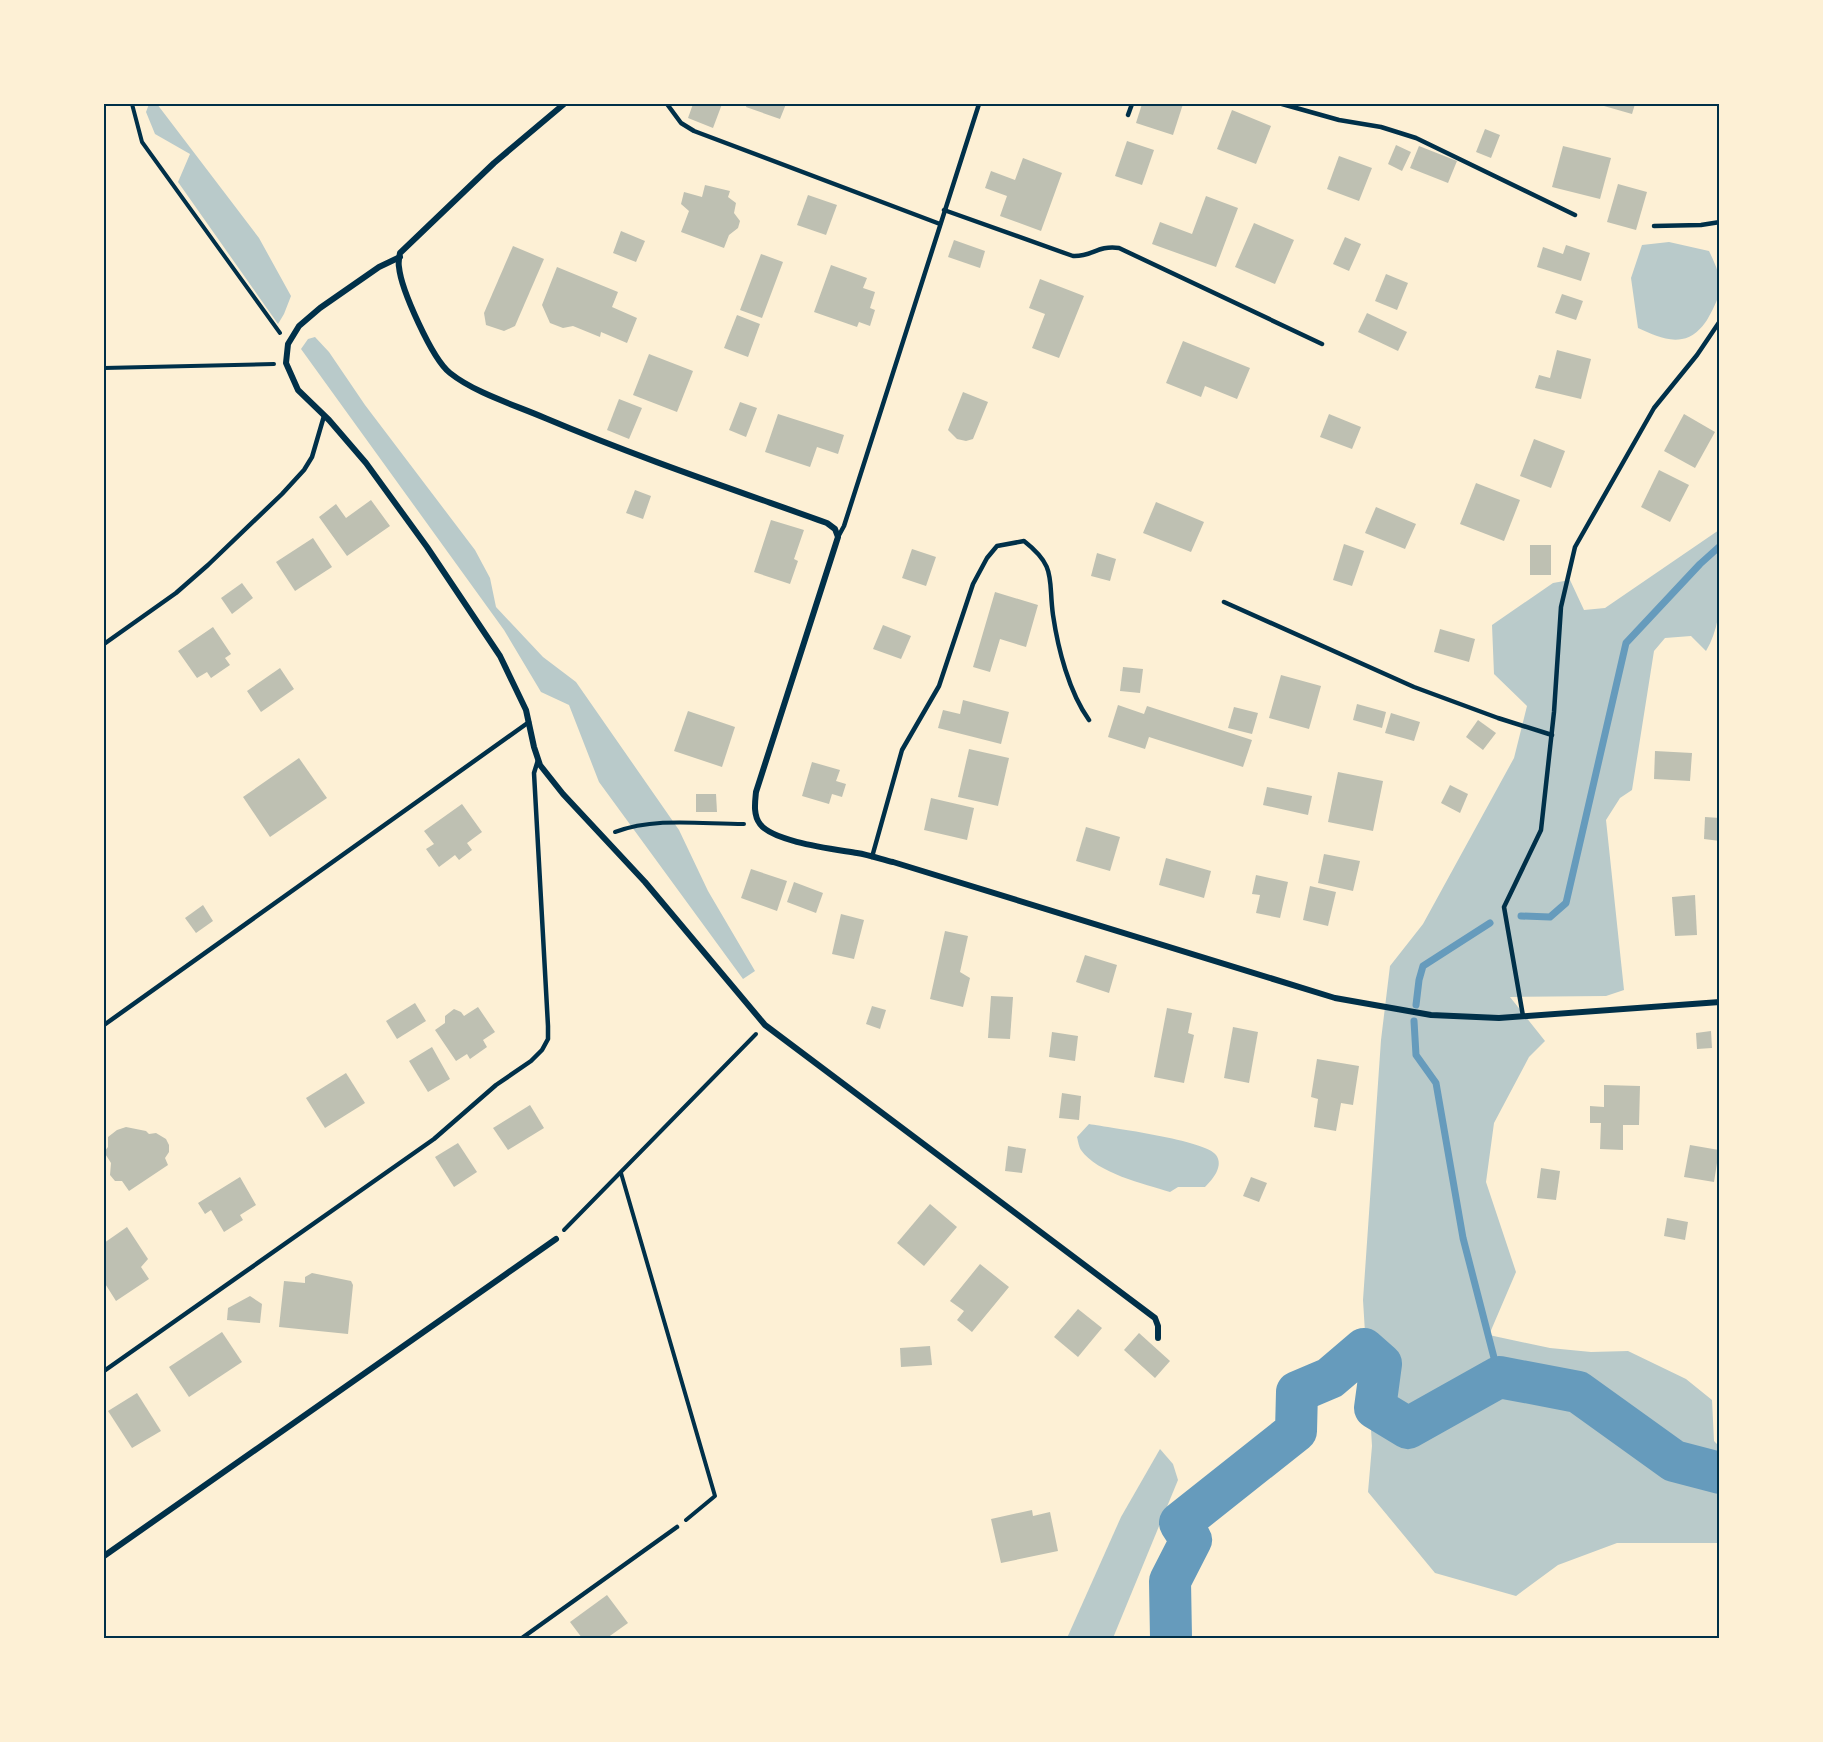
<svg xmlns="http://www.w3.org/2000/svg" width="1823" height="1742" viewBox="0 0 1823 1742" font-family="Helvetica,sans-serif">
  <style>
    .green { fill: #b9caca }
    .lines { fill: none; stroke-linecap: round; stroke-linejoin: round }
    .stream { stroke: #669bbc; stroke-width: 7 }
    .river { stroke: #669bbc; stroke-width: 42 }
    .building { fill: #bec0b2 }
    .path { stroke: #003049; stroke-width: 4 }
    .service { stroke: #003049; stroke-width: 4.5 }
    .minor { stroke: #003049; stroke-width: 6 }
    .neatline { fill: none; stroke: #003049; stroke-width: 2 }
  </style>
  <rect width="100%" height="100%" fill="#fdf0d5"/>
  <g class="green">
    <polygon points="149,104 157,104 259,238 291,296 284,314 278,324 178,182 190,154 155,134 146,112"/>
    <path d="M1669,242L1709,251C1724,282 1724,290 1707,320C1702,328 1692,338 1682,339C1667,342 1652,334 1638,328L1631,278L1642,245Z"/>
    <polygon points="315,337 329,352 365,405 475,550 490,578 496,607 543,657 576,682 679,830 708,891 755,971 743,979 599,782 569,705 541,692 504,630 301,349 308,339"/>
    <path d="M1719,530C1719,570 1727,616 1706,651L1691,636L1665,638L1654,651L1632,790L1620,798L1606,820L1624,990L1606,996L1510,997L1545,1041L1529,1057L1494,1123L1486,1182L1516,1272L1489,1335L1550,1348L1591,1352L1628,1351L1686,1379L1712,1400L1714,1441L1719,1446V1543H1617L1558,1565L1516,1596L1435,1573L1368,1492L1372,1446L1363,1300L1381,1040L1390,966L1423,924L1514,758L1527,706L1494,674L1492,625L1553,583L1570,580L1584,610L1605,608Z"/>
    <path d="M1089,1124C1111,1128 1206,1140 1216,1155C1224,1166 1213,1179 1205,1187H1178L1170,1192C1144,1184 1097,1173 1081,1150C1079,1147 1078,1141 1077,1137Z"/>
    <polygon points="1160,1449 1173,1464 1178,1480 1113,1638 1067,1638 1121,1517"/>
  </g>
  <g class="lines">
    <g class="stream">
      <polyline points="1521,916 1550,917 1566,903 1626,643 1700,564 1720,546"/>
      <polyline points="1416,1005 1419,980 1423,966 1490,923"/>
      <polyline points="1414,1021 1416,1055 1436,1083 1463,1238 1499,1377"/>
    </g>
    <polyline class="river" points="1171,1638 1170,1581 1191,1540 1180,1523 1296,1431 1297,1392 1330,1378 1364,1349 1381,1364 1375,1408 1408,1428 1499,1377 1578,1392 1674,1461 1720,1473"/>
  </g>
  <g class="building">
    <polygon points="693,104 722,104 713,128 688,118"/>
    <polygon points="747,104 786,104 780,119 746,107"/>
    <polygon points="1142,104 1183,104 1173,135 1136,123"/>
    <polygon points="1597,104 1635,104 1632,114"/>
    <polygon points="1232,110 1271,126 1256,164 1217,149"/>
    <polygon points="1485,129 1500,135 1491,158 1476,152"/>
    <polygon points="1127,141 1154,150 1142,185 1115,176"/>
    <polygon points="1396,145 1411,152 1402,171 1388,164"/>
    <polygon points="1419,146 1457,161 1448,183 1410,168"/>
    <polygon points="1563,146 1611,158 1600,199 1552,187"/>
    <polygon points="1339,156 1372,168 1359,201 1327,189"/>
    <polygon points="1023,158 1062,173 1041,231 1000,216 1007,196 985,188 991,171 1015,180"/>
    <polygon points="1618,184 1647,192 1636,230 1607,222"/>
    <polygon points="705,185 730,191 728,197 736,203 734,213 740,221 738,228 729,235 724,248 681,232 689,211 681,204 684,192 702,197"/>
    <polygon points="808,195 837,205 826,235 797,225"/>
    <polygon points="1206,196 1238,208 1216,267 1152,244 1160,222 1192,234"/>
    <polygon points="1254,223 1294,240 1275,284 1235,267"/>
    <polygon points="621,231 645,241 636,262 613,253"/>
    <polygon points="1345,237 1361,244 1349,271 1333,264"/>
    <polygon points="954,240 985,251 980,268 948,257"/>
    <polygon points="1566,245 1590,253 1581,281 1537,267 1543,247 1563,254"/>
    <polygon points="513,246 544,259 515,326 504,331 486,325 484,313"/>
    <polygon points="761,254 783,262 762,318 740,310"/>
    <polygon points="831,265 867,278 863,288 875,292 870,308 875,310 870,326 859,322 857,327 814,312"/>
    <polygon points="557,267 618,292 612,307 637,318 627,343 601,332 600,337 573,326 563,328 550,323 542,305"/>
    <polygon points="1386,274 1408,283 1397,310 1375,301"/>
    <polygon points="1040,279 1084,296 1059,358 1032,348 1045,314 1029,308"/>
    <polygon points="1562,294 1583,301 1576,320 1555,313"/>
    <polygon points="1367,313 1407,332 1398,351 1358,332"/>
    <polygon points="737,315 760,324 748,357 724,348"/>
    <polygon points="1183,341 1250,368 1237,399 1205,386 1201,397 1166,383"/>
    <polygon points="1557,350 1591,359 1581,399 1535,388 1539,375 1550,378"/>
    <polygon points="649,354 693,371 677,412 633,395"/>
    <polygon points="963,392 988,402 973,439 966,441 957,439 948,430"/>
    <polygon points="619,399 642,408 629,439 607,430"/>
    <polygon points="740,402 757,408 746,437 729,430"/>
    <polygon points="778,414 844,435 838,454 817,447 810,467 765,452"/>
    <polygon points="1329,414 1361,427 1352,449 1320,437"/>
    <polygon points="1684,414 1715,432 1695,468 1664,451"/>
    <polygon points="1534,439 1565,451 1551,488 1520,476"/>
    <polygon points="1659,470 1689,485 1670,522 1641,507"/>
    <polygon points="1476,483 1520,500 1504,541 1460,524"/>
    <polygon points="635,490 651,496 643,519 626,513"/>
    <polygon points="371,500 390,526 347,556 319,517 336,504 346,518"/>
    <polygon points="1156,502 1204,522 1191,552 1143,533"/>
    <polygon points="1376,507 1416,524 1405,549 1365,533"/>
    <polygon points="771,520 804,530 794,559 798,561 790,584 754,572"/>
    <polygon points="313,538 332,567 295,591 276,562"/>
    <polygon points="1344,544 1364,551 1352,586 1333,580"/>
    <rect x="1530" y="545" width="21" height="30"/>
    <polygon points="912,549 936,557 926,586 902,578"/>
    <polygon points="1097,553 1116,559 1110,581 1091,576"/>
    <polygon points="242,583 253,598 232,614 221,598"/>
    <polygon points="995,592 1038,605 1026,647 1000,639 990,672 973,667"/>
    <polygon points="883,625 911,636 901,659 873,649"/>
    <polygon points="213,627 231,654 225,658 230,665 211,678 207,672 197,678 178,651"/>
    <polygon points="1440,629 1475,639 1469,662 1434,652"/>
    <polygon points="1123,667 1143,669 1140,693 1120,691"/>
    <polygon points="280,668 294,689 261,712 247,691"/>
    <polygon points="1281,675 1321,686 1309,729 1269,718"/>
    <polygon points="963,700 1009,712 1001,744 938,728 943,710 960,714"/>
    <polygon points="1357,704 1386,712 1382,728 1353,720"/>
    <polygon points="1118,705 1144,714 1147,706 1252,740 1243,767 1149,737 1145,749 1108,737"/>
    <polygon points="1234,707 1258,713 1252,734 1228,728"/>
    <polygon points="688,711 735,727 722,767 674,751"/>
    <polygon points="1391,713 1420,722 1414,741 1385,733"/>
    <polygon points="1478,720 1496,733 1483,750 1466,737"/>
    <polygon points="969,749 1009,758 998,806 958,797"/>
    <polygon points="1655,751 1692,753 1690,781 1654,779"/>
    <polygon points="299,758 327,798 270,837 243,797"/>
    <polygon points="812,762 840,770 836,781 846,784 842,797 832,794 829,804 802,796"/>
    <polygon points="1338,772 1383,781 1373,831 1328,822"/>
    <polygon points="1450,785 1468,794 1460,813 1441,803"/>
    <polygon points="1267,787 1312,796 1308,815 1263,805"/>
    <polygon points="696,794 716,794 717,812 696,812"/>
    <polygon points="931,798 974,808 967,840 924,830"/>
    <polygon points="462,804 482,832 467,843 472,850 459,860 455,855 439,867 426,849 434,844 424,831"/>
    <polygon points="1705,817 1720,818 1720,841 1704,839"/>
    <polygon points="1086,827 1120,837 1110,871 1076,861"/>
    <polygon points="1324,854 1360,861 1353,891 1318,883"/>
    <polygon points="1166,858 1211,871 1204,898 1159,885"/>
    <polygon points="751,869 787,881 777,911 741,898"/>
    <polygon points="1256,875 1288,882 1280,918 1256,913 1260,895 1252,894"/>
    <polygon points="794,882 823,893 816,913 787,902"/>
    <polygon points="1310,886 1336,892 1328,926 1303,920"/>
    <polygon points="1695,895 1697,935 1675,936 1672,897"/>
    <polygon points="203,905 213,921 196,933 185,918"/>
    <polygon points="841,914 864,920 854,959 832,954"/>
    <polygon points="945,931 968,936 960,972 970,978 963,1007 930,999"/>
    <polygon points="1085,955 1117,965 1109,993 1076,982"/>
    <polygon points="991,996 1013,997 1010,1039 988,1038"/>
    <polygon points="415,1003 426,1021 397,1039 386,1021"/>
    <polygon points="872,1006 886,1010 880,1029 866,1024"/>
    <polygon points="478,1007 495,1032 483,1040 487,1047 470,1059 467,1054 456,1061 435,1030 445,1023 445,1016 454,1009 461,1012 464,1016"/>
    <polygon points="1167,1008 1192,1013 1188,1033 1194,1035 1184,1083 1154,1077"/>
    <polygon points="1233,1027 1258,1032 1249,1083 1224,1078"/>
    <polygon points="1711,1031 1712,1048 1697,1049 1696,1033"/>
    <polygon points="1052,1032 1078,1036 1075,1061 1049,1057"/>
    <polygon points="432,1047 450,1079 428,1092 409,1061"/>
    <polygon points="1317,1059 1359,1066 1353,1105 1341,1103 1336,1131 1314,1127 1318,1099 1311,1097"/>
    <polygon points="346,1073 365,1103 325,1128 306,1098"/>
    <polygon points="1604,1085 1640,1086 1639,1125 1623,1125 1623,1150 1600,1149 1601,1123 1590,1123 1590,1106 1604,1107"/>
    <polygon points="1062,1093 1081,1096 1079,1120 1059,1118"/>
    <polygon points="530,1105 544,1128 508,1150 493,1128"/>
    <polygon points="126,1127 146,1131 149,1134 156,1133 166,1139 169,1145 169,1152 165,1158 168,1165 129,1191 122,1181 115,1181 110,1175 111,1163 104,1152 108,1147 108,1137 117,1130"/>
    <polygon points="458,1143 477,1172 454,1187 435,1157"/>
    <polygon points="1690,1145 1719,1150 1714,1182 1684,1177"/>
    <polygon points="1008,1146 1026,1149 1022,1173 1005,1171"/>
    <polygon points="1541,1168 1560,1171 1556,1200 1537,1198"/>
    <polygon points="240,1177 256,1205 240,1215 243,1220 224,1232 211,1210 205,1214 198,1203"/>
    <polygon points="1251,1177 1267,1183 1259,1202 1243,1196"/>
    <polygon points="930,1204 957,1227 924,1266 897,1243"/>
    <polygon points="1667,1218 1688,1222 1685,1240 1664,1236"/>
    <polygon points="127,1227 148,1259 141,1267 149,1279 116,1301 104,1282 104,1243"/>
    <polygon points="980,1264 1009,1287 972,1332 957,1320 964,1311 950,1301"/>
    <polygon points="312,1273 351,1281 353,1285 348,1334 279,1327 284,1281 305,1283 305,1277"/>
    <polygon points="250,1296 262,1304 260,1323 227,1320 228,1308"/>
    <polygon points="1078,1309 1102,1328 1078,1357 1054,1337"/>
    <polygon points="222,1332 242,1362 189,1397 169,1367"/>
    <polygon points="1139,1333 1170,1361 1155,1378 1124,1350"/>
    <polygon points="930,1346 932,1365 901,1367 900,1348"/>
    <polygon points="137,1393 161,1431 132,1448 108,1411"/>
    <polygon points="1032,1510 1033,1516 1050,1512 1058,1551 1001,1563 991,1519"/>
    <polygon points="607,1595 628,1623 607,1638 582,1638 570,1622"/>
  </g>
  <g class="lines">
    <g class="path">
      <polyline points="132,104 142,142 280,333"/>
      <polyline points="104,368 274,364"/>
      <path d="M615,832C656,817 700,824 744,824"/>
      <polyline points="621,1173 715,1496 686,1520"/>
      <polyline points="564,1230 756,1034"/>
    </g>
    <g class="service">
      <polyline points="667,104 681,123 694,131 940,224"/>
      <polyline points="1282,104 1339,120 1381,127 1416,138 1575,215"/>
      <polyline points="1128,115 1132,104"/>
      <path d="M944,210L1073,256C1092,257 1097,245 1119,248L1322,344"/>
      <polyline points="1654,226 1701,225 1720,222"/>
      <polyline points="838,537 844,526 979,104"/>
      <polyline points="1224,602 1414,687 1498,718 1552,735"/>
      <polyline points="104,644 176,593 208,565 282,494 304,470 312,457 324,416"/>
      <path d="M872,857L902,750L939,686L973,584L987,558L997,546L1024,541C1057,567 1048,578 1053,615C1058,649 1069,692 1089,720"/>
      <polyline points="1523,1016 1504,907 1541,830 1554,712 1561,607 1575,547 1654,408 1697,355 1720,321"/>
      <polyline points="104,1025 529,722"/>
      <polyline points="104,1371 434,1139 496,1085 531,1061 542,1050 548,1039 548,1026 534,773 538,760"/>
      <polyline points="522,1638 677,1527"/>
    </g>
    <g class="minor">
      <path d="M564,104L494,163L400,253C399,258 398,262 399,267C401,289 432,359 450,373C475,393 515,405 545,418C637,457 732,489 827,523L835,529L838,537L756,792C755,802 753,815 760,824C773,842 834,849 857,853C869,855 881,859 893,862L1335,998L1431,1015L1499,1018L1720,1002"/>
      <polyline points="400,257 379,267 320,308 299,326 288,344 286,363 298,390 329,420 366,463 427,547 500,656 526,710 534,747 540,765 563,794 645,882 765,1025 1155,1318 1158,1326 1158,1338"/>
      <polyline points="104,1556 556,1239"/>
    </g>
  </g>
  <rect width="1823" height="1742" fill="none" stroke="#fdf0d5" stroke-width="210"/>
  <rect x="105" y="105" width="1613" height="1532" class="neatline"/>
</svg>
